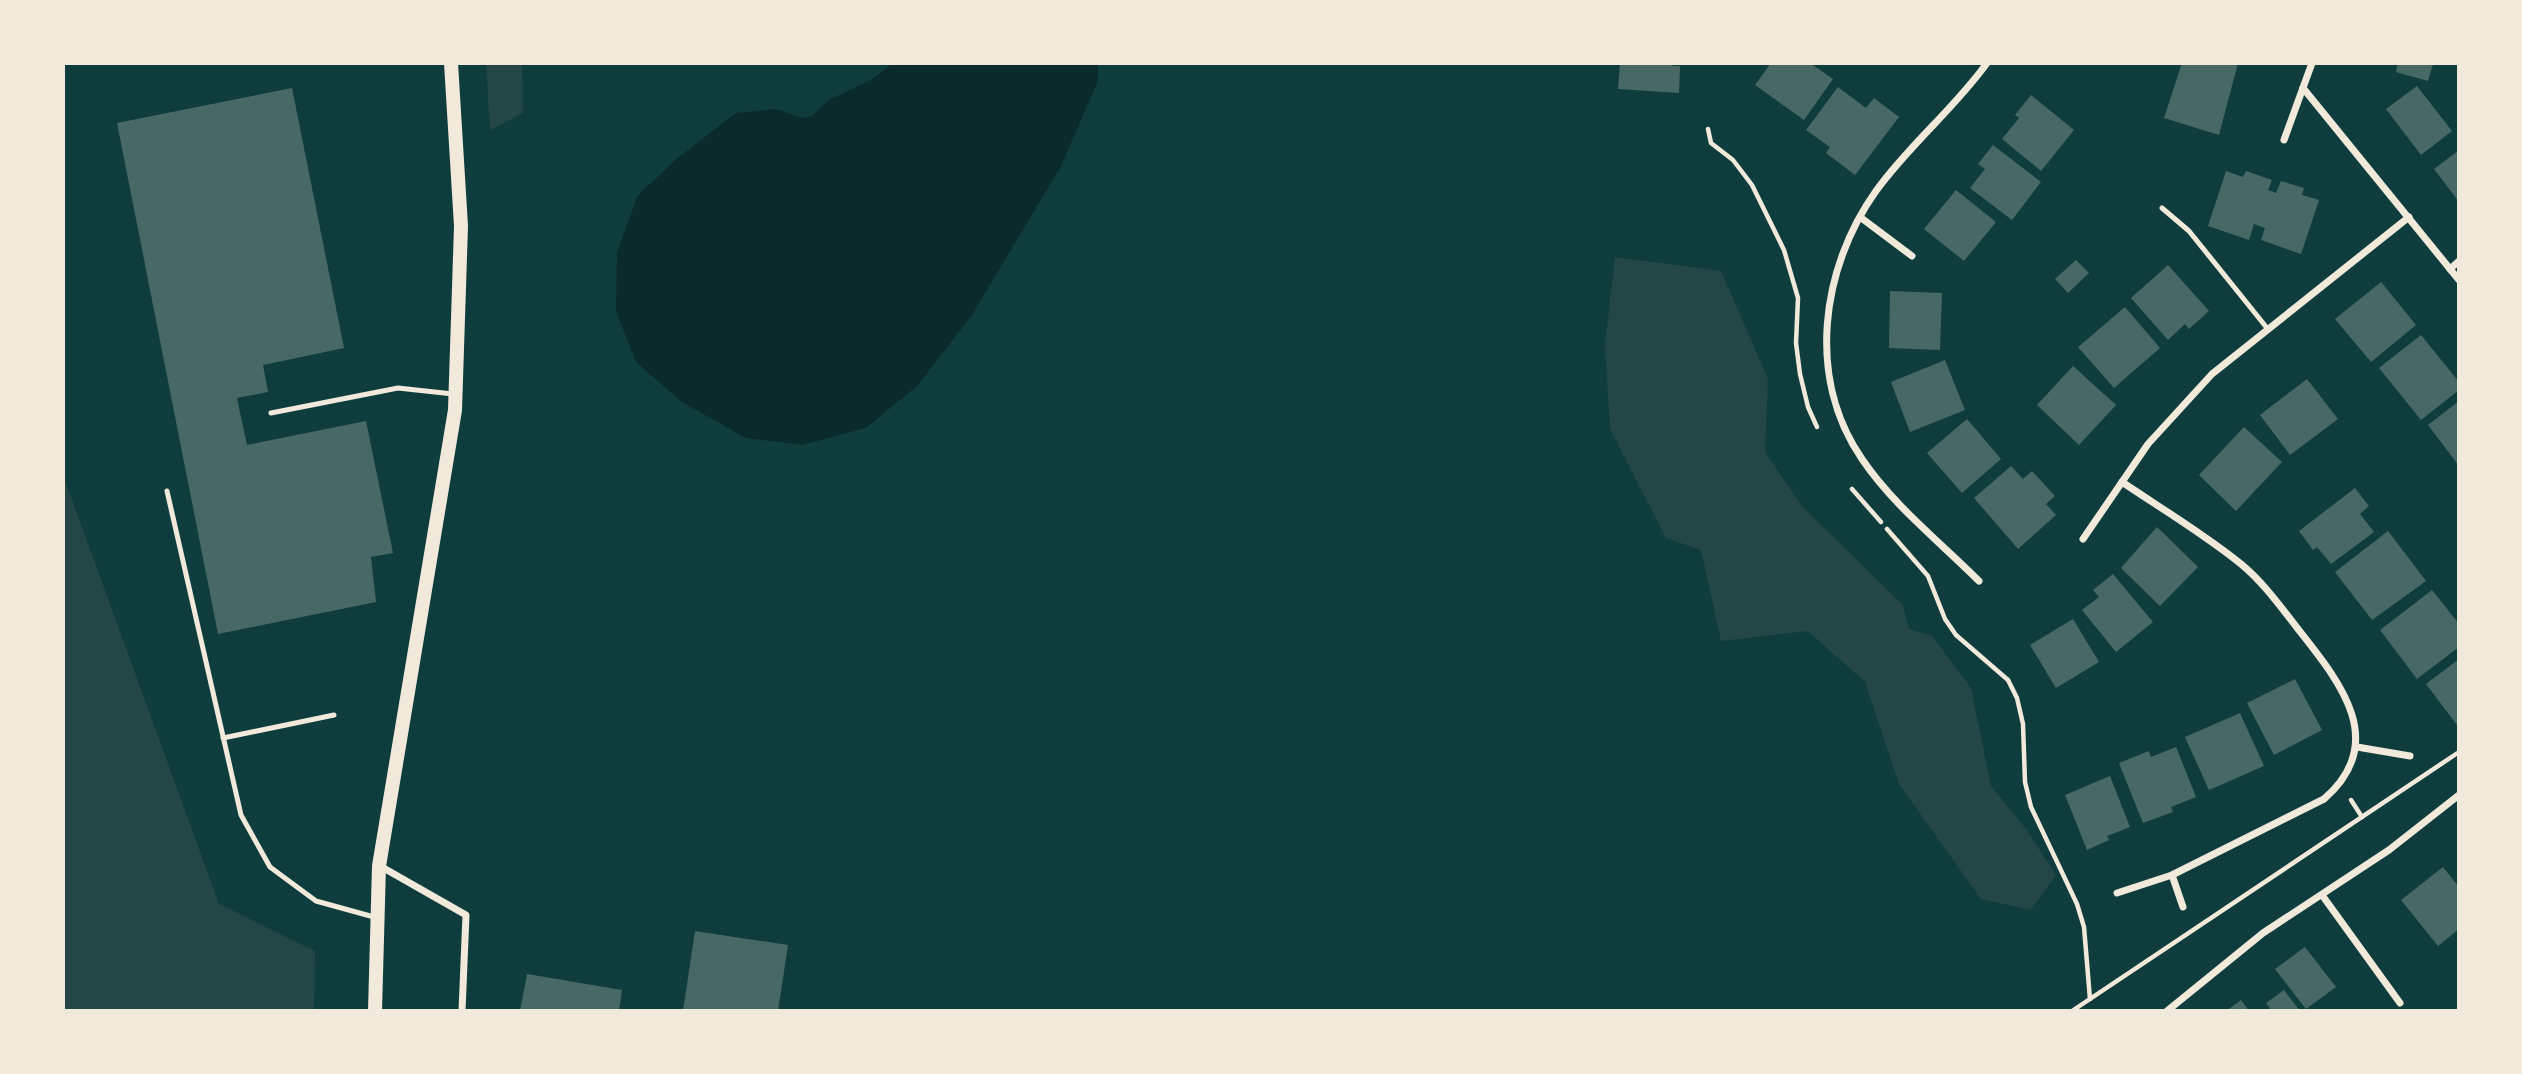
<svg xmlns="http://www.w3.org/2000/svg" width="2522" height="1074" viewBox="0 0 2522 1074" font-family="'Work Sans',sans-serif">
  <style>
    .green { fill: #244646 }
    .water { fill: #0a2a2b }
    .building { fill: #486865 }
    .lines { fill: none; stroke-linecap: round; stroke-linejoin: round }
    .path { stroke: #f1e9da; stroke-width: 4.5 }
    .service { stroke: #f1e9da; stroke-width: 5 }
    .minor { stroke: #f1e9da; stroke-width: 7 }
    .secondary { stroke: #f1e9da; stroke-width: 14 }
  </style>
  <rect width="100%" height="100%" fill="#0f3d3e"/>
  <g class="green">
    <polygon points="486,63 522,63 523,113 490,130"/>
    <polygon points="1615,257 1721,271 1768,379 1765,452 1802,506 1903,605 1909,629 1932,636 1971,688 1991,786 2026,829 2056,875 2031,910 1981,899 1899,784 1865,682 1808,631 1721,641 1701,550 1666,538 1610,429 1605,344"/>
    <polygon points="63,475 219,904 315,951 314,1011 63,1011"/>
  </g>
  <polygon class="water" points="893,63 1098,63 1098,81 1061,166 972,315 918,385 866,428 802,445 746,438 682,402 636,362 616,311 617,252 638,195 679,157 736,113 776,109 803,118 812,116 829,100 871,80"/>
  <g class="building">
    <polygon points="1620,63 1673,63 1672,66 1680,66 1679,93 1618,89"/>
    <polygon points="1771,63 1810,63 1833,79 1804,120 1755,85"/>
    <polygon points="2182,63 2238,63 2219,135 2164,118"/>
    <polygon points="2398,63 2433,64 2428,81 2396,72"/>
    <polygon points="2417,86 2452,131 2421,155 2386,109"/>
    <polygon points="1838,87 1866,108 1874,98 1899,117 1855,175 1826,153 1830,147 1806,130"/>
    <polygon points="292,88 344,348 263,365 268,392 237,398 247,445 366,421 393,553 371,557 376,602 218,634 117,123"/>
    <polygon points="2031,95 2074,130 2041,171 2002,139 2019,118 2015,115"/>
    <polygon points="1993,145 2041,182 2012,220 1970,188 1985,169 1978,164"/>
    <polygon points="2459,150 2459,202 2434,169"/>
    <polygon points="2226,171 2243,177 2246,171 2272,180 2268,190 2276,193 2281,181 2304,188 2302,195 2319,200 2301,254 2261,240 2265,228 2254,224 2249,240 2208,226"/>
    <polygon points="1956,190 1996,222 1964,261 1924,229"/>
    <polygon points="2076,260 2089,273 2068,293 2055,279"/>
    <polygon points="2168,265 2209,311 2189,329 2185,324 2168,340 2131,298"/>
    <polygon points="2381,282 2416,325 2371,362 2335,319"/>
    <polygon points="1890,291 1942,293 1940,350 1889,348"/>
    <polygon points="2125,307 2160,348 2114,388 2078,347"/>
    <polygon points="2421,335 2459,382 2459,390 2421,420 2379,368"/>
    <polygon points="1945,360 1965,410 1910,432 1891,382"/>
    <polygon points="2073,366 2116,405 2079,445 2037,405"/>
    <polygon points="2307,379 2338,419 2290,455 2260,415"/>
    <polygon points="2459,401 2459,466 2428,425"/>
    <polygon points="1967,419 2001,459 1962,493 1927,453"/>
    <polygon points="2244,427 2282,462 2236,511 2199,475"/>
    <polygon points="2011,466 2023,479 2032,471 2055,496 2046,504 2056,515 2018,549 1974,498"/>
    <polygon points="2355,488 2369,506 2360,514 2374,532 2331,564 2317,547 2313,550 2299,531"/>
    <polygon points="2157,527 2198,567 2160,606 2121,568"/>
    <polygon points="2388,531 2426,581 2372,620 2335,572"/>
    <polygon points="2113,574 2153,622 2116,652 2082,610 2099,597 2093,590"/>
    <polygon points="2432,590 2459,624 2459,647 2417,679 2380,630"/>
    <polygon points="2073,619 2099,662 2056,688 2030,645"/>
    <polygon points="2459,659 2459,723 2457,725 2426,684"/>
    <polygon points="2295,679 2322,730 2274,755 2247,703"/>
    <polygon points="2240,713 2264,766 2209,790 2185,737"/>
    <polygon points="2176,747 2196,797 2171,807 2173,812 2143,823 2119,763 2149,751 2151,757"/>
    <polygon points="2110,776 2130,827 2107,836 2109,840 2087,850 2065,795"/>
    <polygon points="2443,867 2459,887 2459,929 2438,946 2401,900"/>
    <polygon points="695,931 788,945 778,1011 683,1011"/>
    <polygon points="2305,947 2336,987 2306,1009 2275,969"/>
    <polygon points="527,974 622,990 619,1011 520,1011"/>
    <polygon points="2284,990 2300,1011 2272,1011 2266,1003"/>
    <polygon points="2241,1000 2249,1011 2226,1011"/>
  </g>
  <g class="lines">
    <g class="path">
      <polyline points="1708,129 1711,143 1733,160 1752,185 1784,250 1798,298 1796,343 1800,374 1808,407 1817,427"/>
      <polyline points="1852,489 1881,522"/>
      <polyline points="1887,529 1928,576 1945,619 1956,635 2008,680 2017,698 2023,724 2025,782 2031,807 2077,904 2084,927 2090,999"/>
      <polyline points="2351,800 2362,817"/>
      <polyline points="2072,1011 2459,752"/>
    </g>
    <g class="service">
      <polyline points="2162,208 2189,231 2267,328"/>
      <polyline points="271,413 398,388 453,394"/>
      <polyline points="167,491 241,815 270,867 316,901 374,917"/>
      <polyline points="223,738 334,715"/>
    </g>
    <g class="minor">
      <polyline points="2303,88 2459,280"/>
      <polyline points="2284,140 2312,63"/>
      <polyline points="1860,217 1912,256"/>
      <polyline points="2450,269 2459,261"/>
      <polyline points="2083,539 2148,444 2212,374 2409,217"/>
      <path d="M1979,581C1940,542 1893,505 1862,459C1806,378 1821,268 1876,191C1909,145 1954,109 1987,63"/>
      <polyline points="2357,747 2410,756"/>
      <polyline points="380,866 466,915 462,1011"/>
      <polyline points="2172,875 2183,907"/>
      <path d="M2117,893L2172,875L2324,799C2390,742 2339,681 2298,629C2280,606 2263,582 2241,564C2204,534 2162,509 2122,482"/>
      <polyline points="2322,895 2400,1003"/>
      <polyline points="2167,1011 2263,933 2389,850 2459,795"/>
    </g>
    <polyline class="secondary" points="375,1011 379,866 455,410 461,226 451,63"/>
  </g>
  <rect width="2522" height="1074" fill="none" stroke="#f1e9da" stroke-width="130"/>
</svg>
